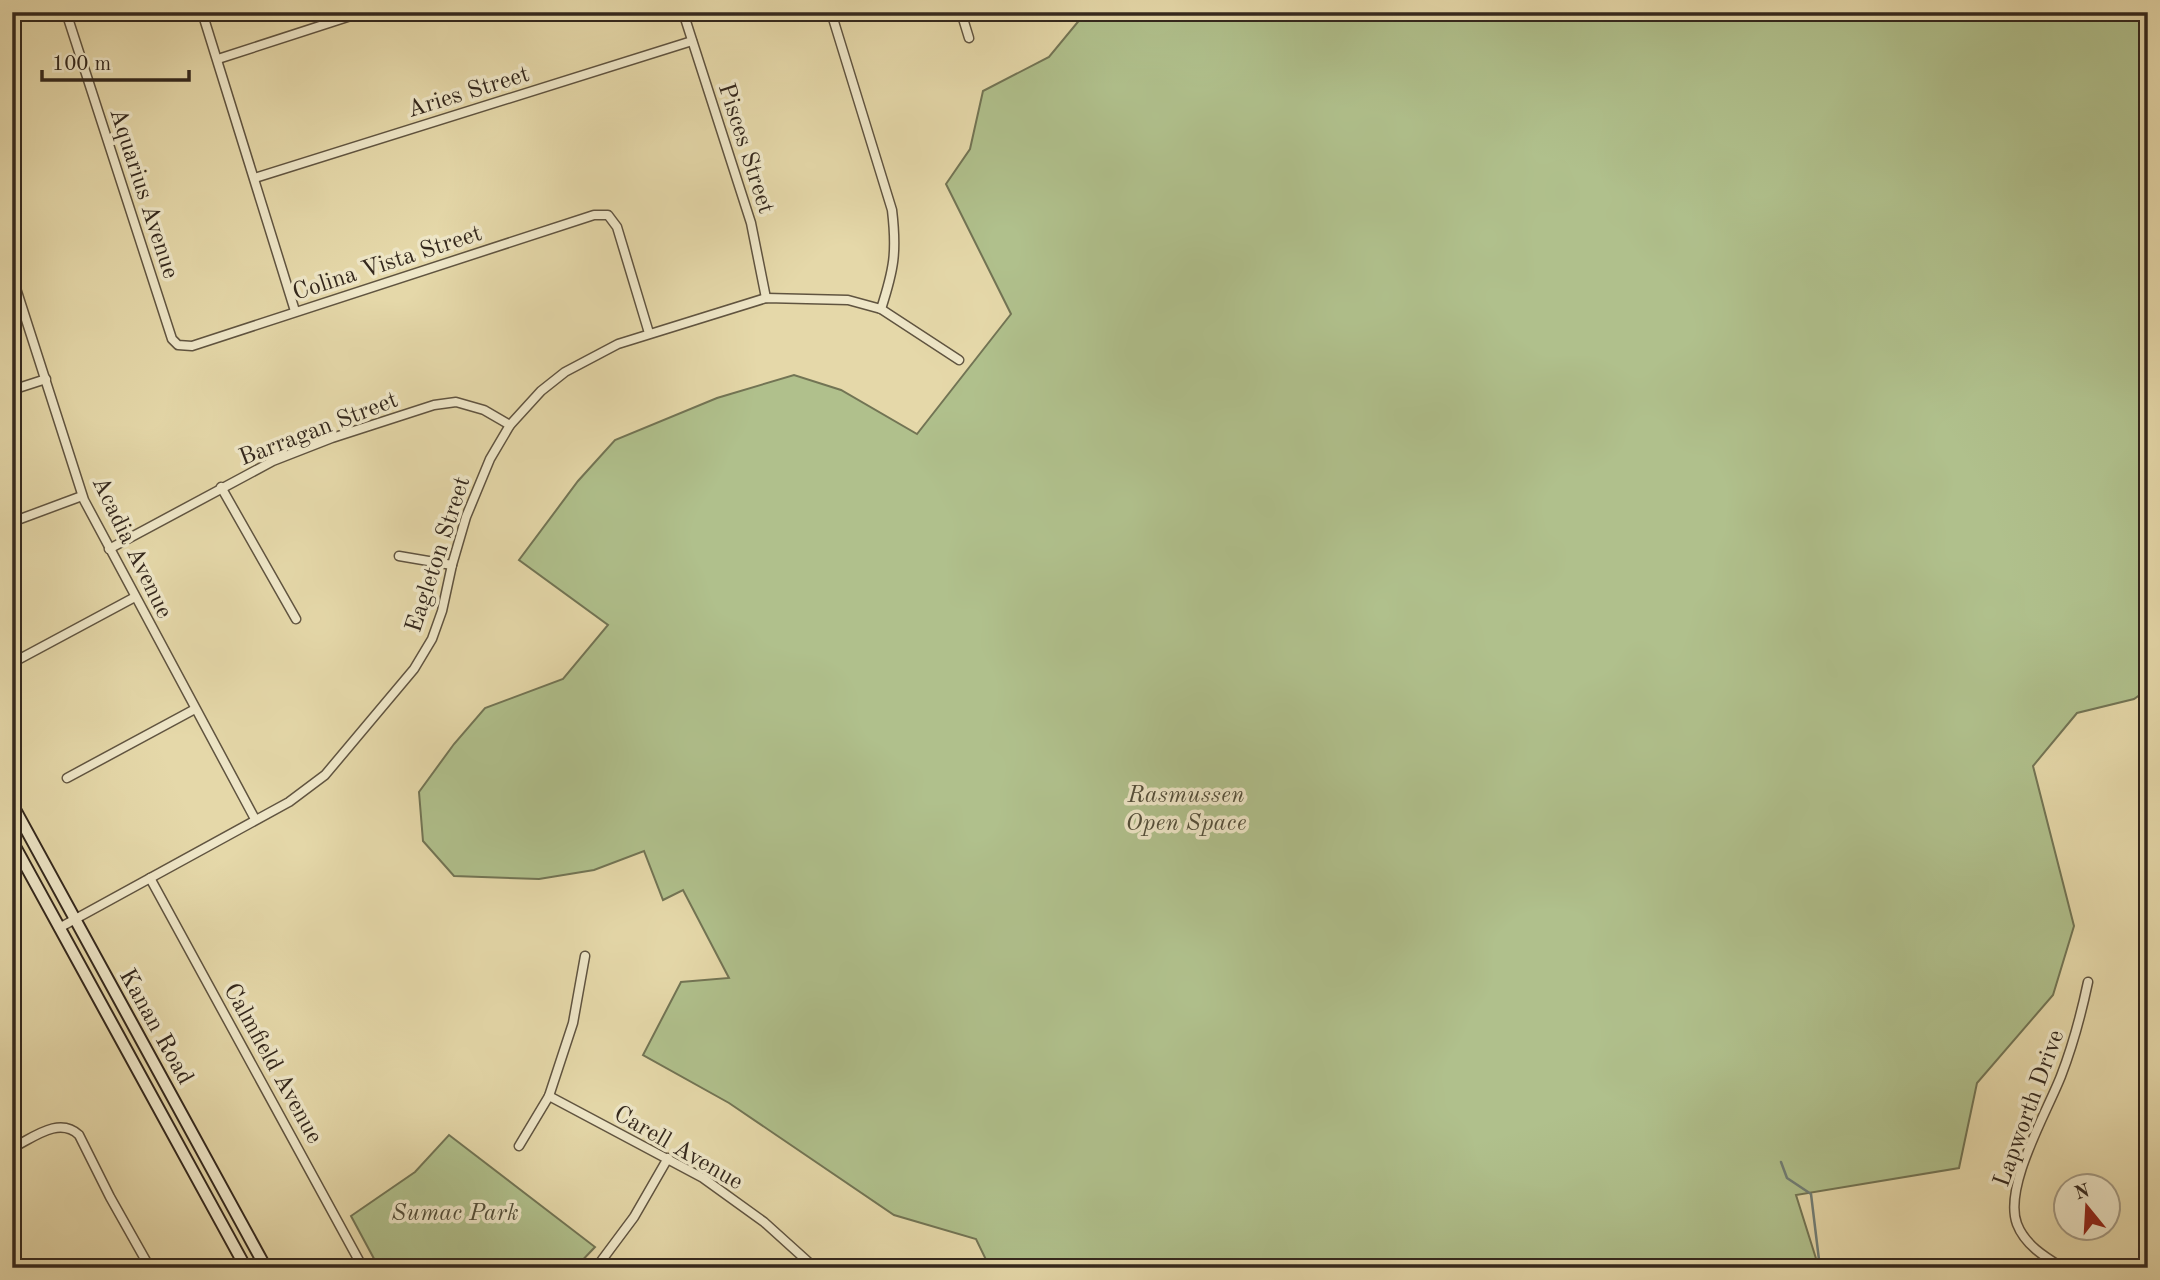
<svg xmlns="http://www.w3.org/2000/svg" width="2160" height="1280" viewBox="0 0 2160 1280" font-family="'Old Standard TT',serif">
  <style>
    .green { fill: #b0c08c; stroke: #727454; stroke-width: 2 }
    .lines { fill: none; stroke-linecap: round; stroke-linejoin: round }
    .stream { stroke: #707e76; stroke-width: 2.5 }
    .minor-casing { stroke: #605440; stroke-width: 11 }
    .secondary-casing { stroke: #34281d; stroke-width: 14 }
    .minor { stroke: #eee6c7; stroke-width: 8 }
    .secondary { stroke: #eee6c7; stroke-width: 10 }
    .labels { text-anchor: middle; stroke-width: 7; stroke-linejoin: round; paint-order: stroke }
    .street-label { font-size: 24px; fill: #34281d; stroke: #eee6c7 }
    .park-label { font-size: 24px; font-style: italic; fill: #534e39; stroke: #eee6c7 }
  </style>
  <rect width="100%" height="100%" fill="#e5d8a9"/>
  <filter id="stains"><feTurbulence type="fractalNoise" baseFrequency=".00286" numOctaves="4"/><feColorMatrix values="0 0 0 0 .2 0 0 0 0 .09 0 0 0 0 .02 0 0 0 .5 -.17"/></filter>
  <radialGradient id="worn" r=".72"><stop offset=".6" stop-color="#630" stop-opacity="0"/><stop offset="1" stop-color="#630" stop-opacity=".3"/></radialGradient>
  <g class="green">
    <polygon points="1086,12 2148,12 2148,689 2134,699 2077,713 2033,766 2074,926 2053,995 1977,1083 1959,1168 1796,1195 1819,1268 990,1268 976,1239 894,1215 729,1103 643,1055 681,982 729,978 683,890 663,900 644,851 594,870 539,879 454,876 423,841 419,792 454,744 485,708 563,679 608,625 519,560 578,481 615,440 717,398 794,375 841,390 917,434 1011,314 946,184 970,149 983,91 1049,57"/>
    <polygon points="449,1135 595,1247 575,1268 379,1268 351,1216 415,1172"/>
  </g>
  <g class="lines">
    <polyline class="stream" points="1781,1162 1787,1178 1811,1194 1820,1268"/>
    <defs>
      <g id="minor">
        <polyline points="66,12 172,339 178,345 192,346 594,215 608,215 617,227 649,333"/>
        <polyline points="202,12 295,311"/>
        <polyline points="683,12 751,223 766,298"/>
        <path d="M831,12L892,210C897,252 894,269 881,309"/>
        <polyline points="961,12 969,38"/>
        <polyline points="218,59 363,12"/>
        <polyline points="255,178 692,41"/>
        <polyline points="12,276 84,500 255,819"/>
        <polyline points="12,390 46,379"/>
        <polyline points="221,487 296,619"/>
        <polyline points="12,522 82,496"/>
        <polyline points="109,549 273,461 332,438 434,405 456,402 484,410 510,425"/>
        <polyline points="399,556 452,565"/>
        <polyline points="12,663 135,597"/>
        <polyline points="67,778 195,709"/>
        <polyline points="150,878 363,1268"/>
        <polyline points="59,928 289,802 325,775 414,669 432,639 442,611 452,565 466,517 490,459 510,425 541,391 565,372 618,344 766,298 848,300 881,309 959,360"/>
        <polyline points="549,1096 703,1178 764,1222 815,1268"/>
        <polyline points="519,1146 549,1096 573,1023 585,956"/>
        <path d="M12,1148C33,1138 59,1116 79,1135L110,1197L150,1268"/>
        <polyline points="596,1268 634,1217 668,1158"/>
        <path d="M2063,1268C2045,1257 2025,1245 2017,1224C2003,1187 2047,1112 2061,1076C2073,1045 2081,1015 2088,982"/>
      </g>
      <g id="secondary">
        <polyline points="12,804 266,1268"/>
        <polyline points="12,841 246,1268"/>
      </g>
    </defs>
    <use href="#minor" class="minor-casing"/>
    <use href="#secondary" class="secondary-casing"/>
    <use href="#minor" class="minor"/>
    <use href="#secondary" class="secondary"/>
  </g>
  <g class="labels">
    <g class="street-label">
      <text transform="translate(468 91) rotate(-17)" y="8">Aries Street</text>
      <text transform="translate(747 148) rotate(72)" y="8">Pisces Street</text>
      <text transform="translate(145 193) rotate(72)" y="8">Aquarius Avenue</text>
      <text transform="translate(387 262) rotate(-18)" y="8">Colina Vista Street</text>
      <text transform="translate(318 428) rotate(-21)" y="8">Barragan Street</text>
      <text transform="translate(133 547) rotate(64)" y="8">Acadia Avenue</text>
      <text transform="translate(437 554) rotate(-72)" y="8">Eagleton Street</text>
      <text transform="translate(157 1026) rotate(61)" y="8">Kanan Road</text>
      <text transform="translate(274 1063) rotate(61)" y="8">Calmfield Avenue</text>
      <text transform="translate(2028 1108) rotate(-70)" y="8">Lapworth Drive</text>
      <text transform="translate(679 1147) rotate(30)" y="8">Carell Avenue</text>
    </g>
    <g class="park-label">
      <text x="1186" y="802">Rasmussen<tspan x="1186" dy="28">Open Space</tspan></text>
      <text x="455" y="1220">Sumac Park</text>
    </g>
  </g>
  <rect width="2160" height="1280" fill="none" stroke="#e5d8a9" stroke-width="42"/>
  <rect x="14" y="14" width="2132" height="1252" fill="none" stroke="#34281d" stroke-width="3.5"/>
  <rect x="21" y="21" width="2118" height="1238" fill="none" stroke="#34281d" stroke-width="2"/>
  <g transform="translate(2087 1207) rotate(342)"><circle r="33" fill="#eee6c7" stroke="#a49a83" stroke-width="2"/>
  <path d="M0-5L12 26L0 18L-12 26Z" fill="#8f2418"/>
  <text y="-10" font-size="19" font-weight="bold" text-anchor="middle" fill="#34281d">N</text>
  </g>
  <path d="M42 70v10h147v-10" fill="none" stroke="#34281d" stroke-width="3.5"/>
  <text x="52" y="70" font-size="21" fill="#34281d" stroke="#eee6c7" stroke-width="5" paint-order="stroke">100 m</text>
  <rect width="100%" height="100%" filter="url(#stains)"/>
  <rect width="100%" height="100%" fill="url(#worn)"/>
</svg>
